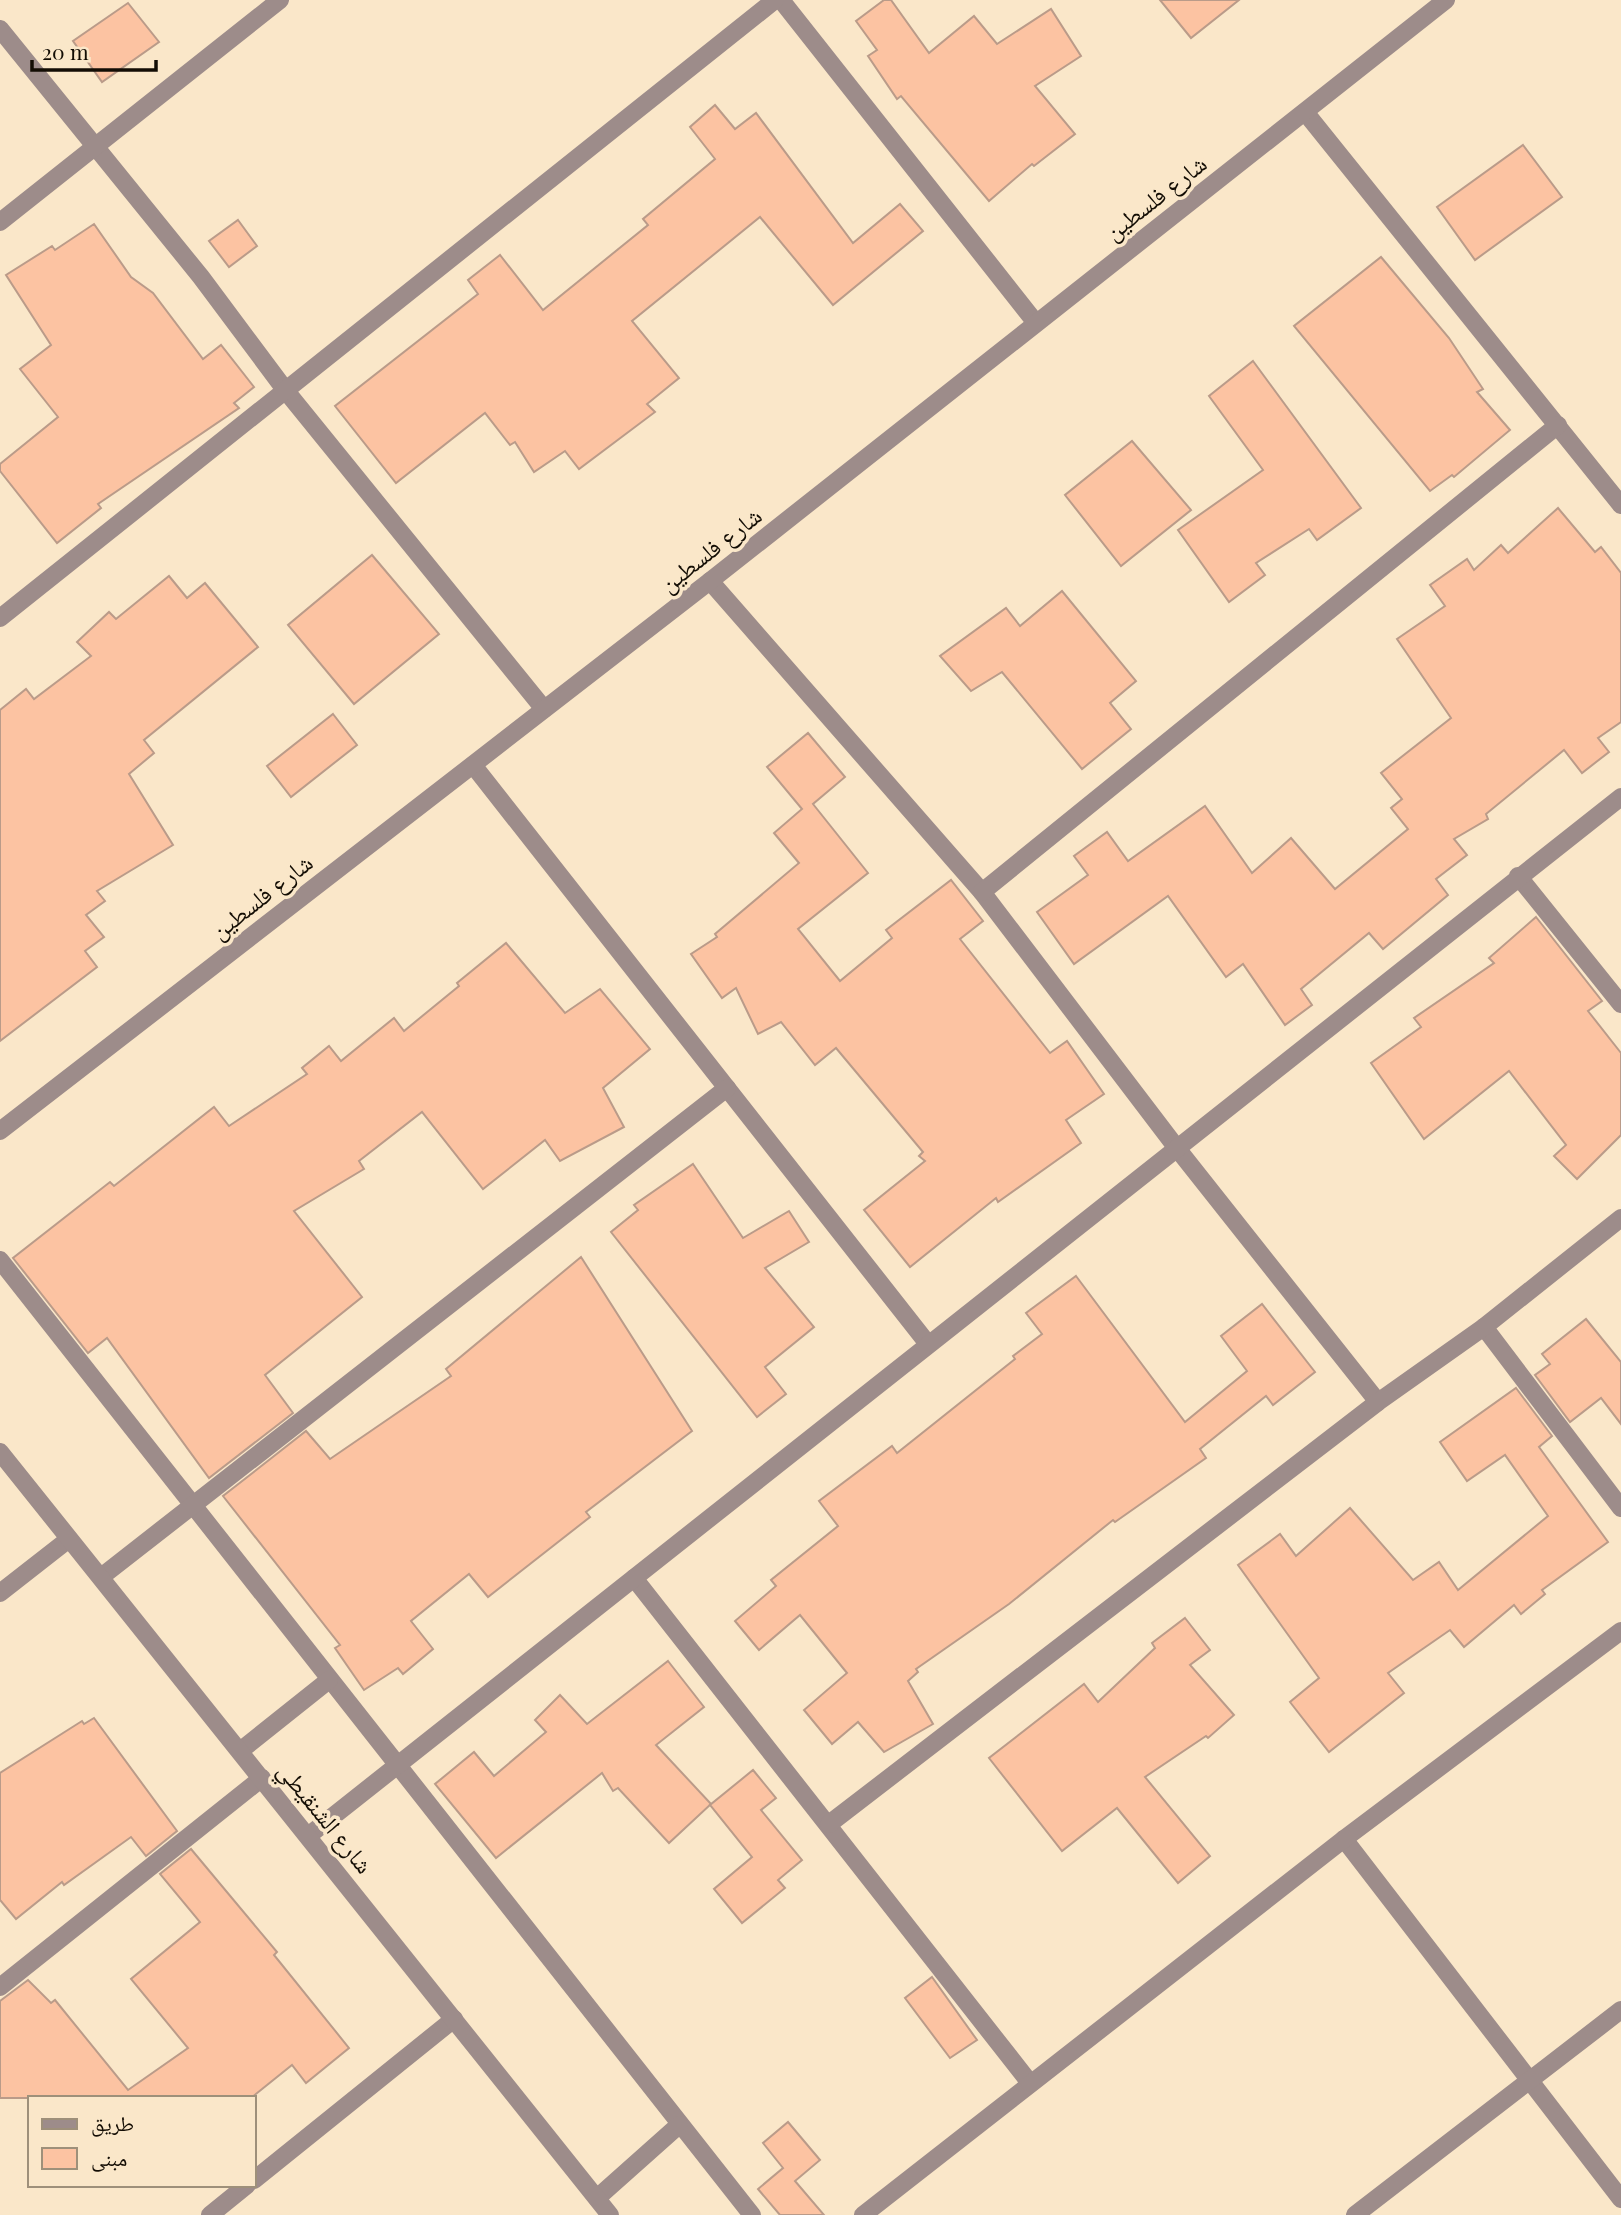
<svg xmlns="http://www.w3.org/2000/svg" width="1621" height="2215" viewBox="0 0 1621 2215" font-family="'Playfair Display','Noto Naskh Arabic',serif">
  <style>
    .building { fill: #fcc3a2; stroke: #ba9b89; stroke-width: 2 }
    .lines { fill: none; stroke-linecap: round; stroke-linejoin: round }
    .minor { stroke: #9d8c8a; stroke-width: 18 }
    .tertiary { stroke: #9d8c8a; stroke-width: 18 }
    .labels { text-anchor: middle; stroke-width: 7; stroke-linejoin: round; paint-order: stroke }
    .street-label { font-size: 24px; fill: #130d04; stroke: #fae7c9 }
  </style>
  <rect width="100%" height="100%" fill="#fae7c9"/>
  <g class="building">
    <polygon points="884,0 891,0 929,53 974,16 997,44 1051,9 1081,56 1035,86 1075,134 1034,166 1032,164 989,201 901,96 897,99 868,56 877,50 856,21"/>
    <polygon points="1160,0 1239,0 1191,38"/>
    <polygon points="128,3 159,42 102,82 73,41"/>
    <polygon points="715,105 735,129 756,113 853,243 900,204 923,231 833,305 760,217 632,321 679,378 647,404 655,412 579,469 565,451 534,472 515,442 510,445 485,413 396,483 335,406 478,294 468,280 500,255 543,310 648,225 643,219 715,159 690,127"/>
    <polygon points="1523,145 1562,197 1475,260 1437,207"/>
    <polygon points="238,220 257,246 229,267 209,241"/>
    <polygon points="94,224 131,277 153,293 203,359 221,345 254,387 234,403 239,408 98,504 101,508 57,543 0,471 0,464 58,417 20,369 51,345 6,275 52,246 55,250"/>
    <polygon points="1381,257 1449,338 1483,389 1477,392 1510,430 1454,477 1452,475 1430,491 1294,326"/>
    <polygon points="1253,361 1361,508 1317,540 1309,529 1256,563 1265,575 1229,602 1178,530 1263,470 1209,396"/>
    <polygon points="1132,441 1191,510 1121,566 1065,495"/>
    <polygon points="1558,508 1595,552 1601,547 1621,573 1621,722 1598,738 1609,752 1582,773 1564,750 1486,814 1488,819 1454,839 1467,855 1436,879 1448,895 1383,949 1369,933 1301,989 1312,1005 1285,1025 1243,964 1226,977 1168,896 1074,964 1037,912 1088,875 1074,856 1107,832 1128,861 1205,806 1252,873 1291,838 1335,889 1408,829 1391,808 1402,799 1381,773 1451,718 1397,639 1445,606 1430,585 1467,559 1474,570 1501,545 1508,553"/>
    <polygon points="372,555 439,634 354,704 288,625"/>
    <polygon points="169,576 187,598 205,583 258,647 144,740 154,753 129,774 173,845 97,891 105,901 86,915 104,937 85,951 97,967 0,1041 0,710 26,689 34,699 91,656 77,642 109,612 116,619"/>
    <polygon points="1062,591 1136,681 1110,703 1131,729 1082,769 1002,672 971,691 940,656 1006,608 1020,626"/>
    <polygon points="333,714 357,745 291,797 267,766"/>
    <polygon points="808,733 845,777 813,804 868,873 798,929 840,981 892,938 886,930 951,880 983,921 960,939 1050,1053 1067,1041 1104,1094 1066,1120 1081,1143 998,1202 996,1198 910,1267 864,1210 925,1161 919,1156 923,1152 836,1048 815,1065 781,1022 758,1034 736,988 722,998 691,954 717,937 715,934 799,863 774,833 802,809 767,767"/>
    <polygon points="1536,917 1602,1001 1588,1011 1621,1053 1621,1135 1577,1179 1554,1156 1566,1145 1509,1071 1424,1139 1371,1063 1421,1027 1414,1018 1494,963 1489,958"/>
    <polygon points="506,943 565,1013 600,989 650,1049 603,1088 624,1127 560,1161 545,1140 483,1189 422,1112 359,1161 364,1169 294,1211 362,1297 265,1375 293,1413 209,1478 107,1338 88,1353 13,1258 110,1182 114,1186 214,1107 229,1126 307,1074 302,1068 329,1046 341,1061 394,1018 404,1031 459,986 457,983"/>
    <polygon points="693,1164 743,1238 789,1211 809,1242 765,1268 814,1327 765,1367 786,1394 757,1417 611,1232 638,1210 634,1205"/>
    <polygon points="581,1257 692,1431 586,1512 590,1517 488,1597 469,1574 411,1621 433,1649 403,1674 398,1668 364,1690 335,1648 340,1645 223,1496 306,1431 330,1459 451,1376 446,1369"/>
    <polygon points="1076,1276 1185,1422 1247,1371 1221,1336 1262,1304 1315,1372 1273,1405 1266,1396 1200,1449 1206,1458 1115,1522 1113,1520 1009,1604 916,1669 918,1672 908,1681 933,1724 884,1752 858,1722 832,1744 804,1710 847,1673 800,1615 759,1650 735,1621 776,1586 771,1580 838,1526 819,1501 892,1446 897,1453 1015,1359 1013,1356 1042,1334 1026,1313"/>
    <polygon points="1586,1319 1621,1362 1621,1424 1601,1398 1570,1422 1535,1375 1550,1364 1542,1354"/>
    <polygon points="1516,1388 1552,1436 1539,1447 1608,1542 1542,1590 1545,1594 1521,1614 1514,1605 1464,1647 1450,1630 1388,1673 1404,1693 1329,1752 1290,1702 1319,1678 1238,1565 1280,1534 1296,1556 1350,1508 1413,1580 1439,1562 1458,1590 1548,1516 1505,1455 1467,1481 1440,1442"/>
    <polygon points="1185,1618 1210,1650 1190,1665 1234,1715 1208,1738 1206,1736 1145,1777 1210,1856 1178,1883 1117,1808 1062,1851 989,1758 1084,1684 1098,1702 1155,1648 1152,1643"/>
    <polygon points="668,1661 704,1707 656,1745 711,1804 669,1843 618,1788 613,1791 602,1773 496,1858 435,1784 474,1752 494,1776 546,1732 535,1720 560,1695 587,1724"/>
    <polygon points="94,1718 177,1831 146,1856 131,1837 64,1885 62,1882 16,1919 0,1900 0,1773 82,1721 84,1724"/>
    <polygon points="753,1770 776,1798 761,1810 802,1860 778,1880 785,1888 742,1923 714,1889 752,1857 710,1805"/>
    <polygon points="191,1849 277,1952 274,1955 349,2048 306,2083 292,2065 251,2098 0,2098 0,2001 28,1980 51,2003 55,2000 128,2090 188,2048 131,1979 200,1922 160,1874"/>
    <polygon points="932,1977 977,2040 950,2058 905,1998"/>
    <polygon points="788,2122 820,2160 795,2181 824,2215 780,2215 758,2189 783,2168 763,2143"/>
  </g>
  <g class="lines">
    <g class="minor">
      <polyline points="781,0 1036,323"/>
      <polyline points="0,29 201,277 286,391 544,709"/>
      <polyline points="1305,112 1621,505"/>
      <polyline points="0,222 280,0"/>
      <polyline points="710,581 982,892 1176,1147 1378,1402"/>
      <polyline points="0,618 775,0"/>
      <polyline points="473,765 928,1344"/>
      <polyline points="1518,876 1621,1004"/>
      <polyline points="982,892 1558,425"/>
      <polyline points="0,1260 752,2215"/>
      <polyline points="1484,1327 1621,1508"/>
      <polyline points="101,1577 727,1088"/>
      <polyline points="634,1578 1030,2083"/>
      <polyline points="0,1593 69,1539"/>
      <polyline points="240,1751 329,1680"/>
      <polyline points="829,1824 1378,1402 1484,1327 1621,1218"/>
      <polyline points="308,1836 1621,797"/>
      <polyline points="1344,1839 1621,2199"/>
      <polyline points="0,1987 262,1778"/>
      <polyline points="254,2180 454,2019"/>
      <polyline points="597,2198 679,2125"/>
      <polyline points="210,2215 247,2185"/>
      <polyline points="863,2215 1344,1839 1621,1631"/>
      <polyline points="1355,2215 1621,2010"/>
    </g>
    <g class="tertiary">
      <polyline points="0,1131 710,581 1446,0"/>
      <polyline points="0,1452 610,2215"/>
    </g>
  </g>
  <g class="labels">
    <g class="street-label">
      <text transform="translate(1156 198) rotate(-38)" y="8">شارع فلسطين</text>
      <text transform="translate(711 550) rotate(-38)" y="8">شارع فلسطين</text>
      <text transform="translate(262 897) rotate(-38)" y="8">شارع فلسطين</text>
      <text transform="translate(325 1818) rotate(51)" y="8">شارع الشنقيطي</text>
    </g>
  </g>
  <rect x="28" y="2096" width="228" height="91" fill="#fae7c9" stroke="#9e907a" stroke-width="2"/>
  <rect x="42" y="2119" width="35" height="10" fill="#9d8c8a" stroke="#9e907a" stroke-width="2"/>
  <text x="91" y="2131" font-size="21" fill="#130d04">طريق</text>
  <rect x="42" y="2148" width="35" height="21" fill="#fcc3a2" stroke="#9e907a" stroke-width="2"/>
  <text x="91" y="2166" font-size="21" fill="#130d04">مبنى</text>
  <path d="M32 60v10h124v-10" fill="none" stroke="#130d04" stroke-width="3.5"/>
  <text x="42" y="60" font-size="21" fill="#130d04" stroke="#fae7c9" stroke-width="5" paint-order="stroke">20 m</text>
</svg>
